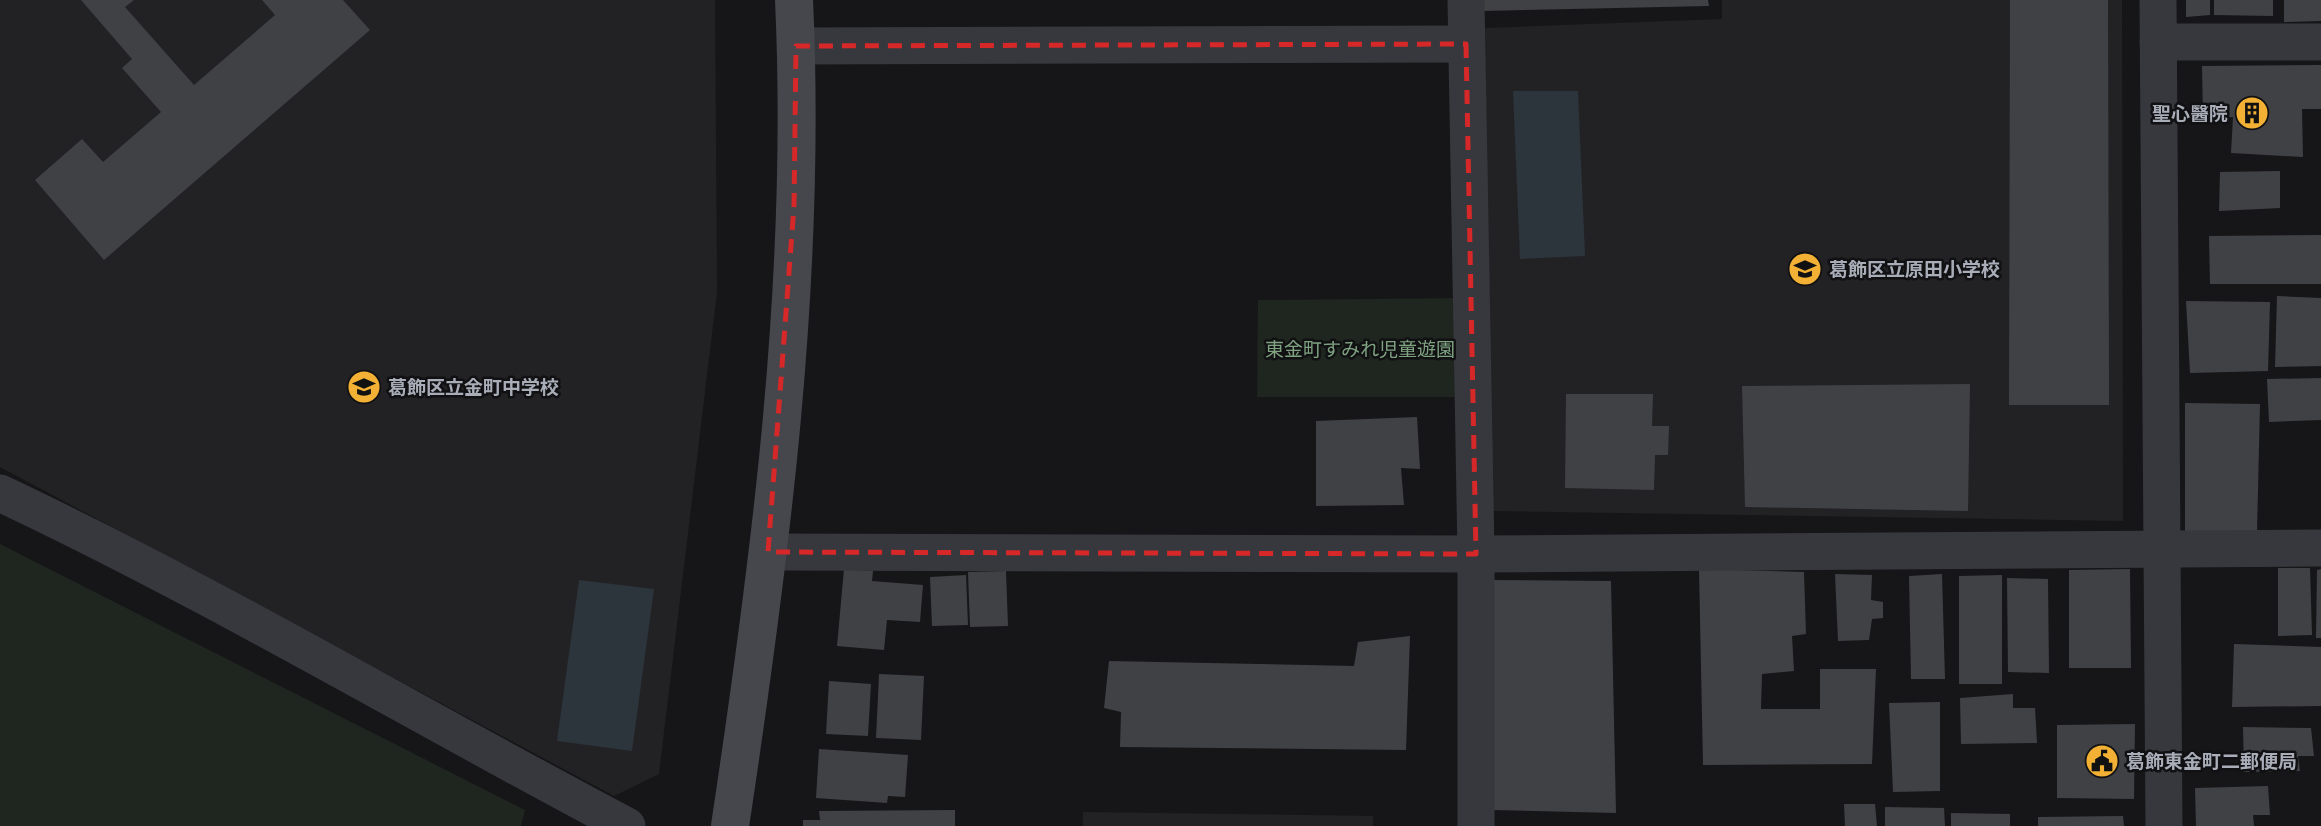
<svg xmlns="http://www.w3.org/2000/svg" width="2321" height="826" viewBox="0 0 2321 826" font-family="'PT Sans Narrow','Noto Sans JP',sans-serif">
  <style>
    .built { fill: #222225 }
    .green { fill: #1e261f }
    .water { fill: #2c353c }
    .building { fill: #404145 }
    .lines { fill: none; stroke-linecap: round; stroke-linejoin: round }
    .street { stroke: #37383d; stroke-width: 37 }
    .secondary { stroke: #45474d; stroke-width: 38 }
    .marked { fill: none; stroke: #d62828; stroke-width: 5; stroke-dasharray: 14 9; stroke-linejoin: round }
    .labels { text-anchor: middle; stroke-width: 5; stroke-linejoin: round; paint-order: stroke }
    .poi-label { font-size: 19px; font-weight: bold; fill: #a8adb8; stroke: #111113; text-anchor: start }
    .park-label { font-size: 19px; fill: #7fa381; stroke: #111113 }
  </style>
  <rect width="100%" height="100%" fill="#161618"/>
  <g class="built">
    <polygon points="0,0 715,0 717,292 659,774 614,796 0,467"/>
    <polygon points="1722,0 2122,0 2123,521 1491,511 1485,28 1722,19"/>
    <polygon points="1083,812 1373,816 1373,826 1083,826"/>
  </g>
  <g class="green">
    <polygon points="1463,298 1462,397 1257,397 1258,300"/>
    <polygon points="0,544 525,810 521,826 0,826"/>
  </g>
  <g class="water">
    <polygon points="1513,91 1578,91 1585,256 1520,259"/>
    <polygon points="579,580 654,589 632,751 557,741"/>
  </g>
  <g class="building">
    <polygon points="81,0 134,0 125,7 194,85 275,15 262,0 343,0 370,30 104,260 35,180 82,139 103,162 161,112 122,68 132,59"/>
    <polygon points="1483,0 1708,0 1709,6 1483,11"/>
    <polygon points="2010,0 2108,0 2109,405 2009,405"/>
    <polygon points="2186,0 2210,0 2210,15 2186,17"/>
    <polygon points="2214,0 2273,0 2273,16 2214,15"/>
    <polygon points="2284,0 2321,0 2321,21 2284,22"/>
    <polygon points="2321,65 2321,109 2302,109 2303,157 2231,153 2233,117 2203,118 2202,66"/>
    <polygon points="2280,171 2280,208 2219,211 2220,172"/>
    <polygon points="2321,235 2321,284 2210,284 2209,236"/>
    <polygon points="2277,296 2321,298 2321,366 2275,367"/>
    <polygon points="2186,301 2270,302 2268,371 2190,373"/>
    <polygon points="2321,378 2321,420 2269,422 2267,379"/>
    <polygon points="1970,384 1968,511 1745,507 1742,386"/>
    <polygon points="1566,394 1653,394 1652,426 1669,426 1668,455 1655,455 1654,490 1565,488"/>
    <polygon points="2185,403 2260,404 2257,533 2185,534"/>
    <polygon points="1417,417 1420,469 1401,468 1404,505 1316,506 1316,421"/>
    <polygon points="2278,568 2310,568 2312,635 2278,636"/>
    <polygon points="844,569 873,571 872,581 923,585 920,622 887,620 884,650 837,646"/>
    <polygon points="1699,569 1804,572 1806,634 1792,636 1794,671 1762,674 1761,709 1820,709 1820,669 1876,669 1872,764 1703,765"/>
    <polygon points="2130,569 2131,668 2069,668 2069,570"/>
    <polygon points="2321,569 2321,638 2316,638 2317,570"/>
    <polygon points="1006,571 1008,626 970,627 968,572"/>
    <polygon points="1835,574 1872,575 1871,600 1883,602 1883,618 1872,619 1869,640 1838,641"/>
    <polygon points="1942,574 1945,679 1911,679 1909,576"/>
    <polygon points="966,575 968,625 932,626 930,577"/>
    <polygon points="2002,575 2002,684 1959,684 1959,576"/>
    <polygon points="2007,578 2048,579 2049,673 2008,672"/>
    <polygon points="1484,580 1611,581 1616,813 1492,810"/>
    <polygon points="1410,636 1406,750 1120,747 1121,712 1104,708 1109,661 1354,666 1358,642"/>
    <polygon points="2234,644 2321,647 2321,706 2232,707"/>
    <polygon points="879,674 924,676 921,740 876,738"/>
    <polygon points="829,681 871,684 868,736 826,734"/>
    <polygon points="2013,694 2013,708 2035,708 2037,743 1961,744 1960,698"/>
    <polygon points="1940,702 1940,791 1893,792 1889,703"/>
    <polygon points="2135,724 2134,799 2057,798 2057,725"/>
    <polygon points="2243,727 2311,728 2314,756 2298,756 2300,771 2244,772"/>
    <polygon points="819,749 908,755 905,797 888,796 887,803 816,798"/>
    <polygon points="2268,786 2270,815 2253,815 2254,826 2196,826 2195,788"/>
    <polygon points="1844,804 1875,804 1877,826 1845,826"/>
    <polygon points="1885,807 1944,808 1945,826 1885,826"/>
    <polygon points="955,810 955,826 803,826 803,820 820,820 819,811"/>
    <polygon points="1951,813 2010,814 2010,826 1951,826"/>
    <polygon points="2123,816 2124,826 2038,826 2038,817"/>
  </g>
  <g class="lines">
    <g class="street">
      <polyline points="1466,0 1476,554 1476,826"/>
      <polyline points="2158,0 2164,826"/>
      <polyline points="2158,42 2321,42"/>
      <polyline points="796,46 1466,44"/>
      <path d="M0,493C214,594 418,716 627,826"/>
      <polyline points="768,552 1476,554 2321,548"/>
    </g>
    <path class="secondary" d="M730,826C771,554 807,276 794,0"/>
  </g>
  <path class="marked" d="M1466,44L1476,554L768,552L794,206L796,46Z"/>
  <defs>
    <symbol id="building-disc" viewBox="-11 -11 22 22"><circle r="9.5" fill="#f2b134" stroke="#111113"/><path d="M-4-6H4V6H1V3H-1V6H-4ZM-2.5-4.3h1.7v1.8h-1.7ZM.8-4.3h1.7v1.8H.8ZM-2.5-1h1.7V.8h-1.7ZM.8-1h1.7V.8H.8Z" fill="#111"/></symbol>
    <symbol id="school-disc" viewBox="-11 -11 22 22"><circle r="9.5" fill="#f2b134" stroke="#111113"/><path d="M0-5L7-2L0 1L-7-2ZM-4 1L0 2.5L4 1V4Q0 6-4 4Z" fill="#111"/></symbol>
    <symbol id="civic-disc" viewBox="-11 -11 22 22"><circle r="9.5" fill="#f2b134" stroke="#111113"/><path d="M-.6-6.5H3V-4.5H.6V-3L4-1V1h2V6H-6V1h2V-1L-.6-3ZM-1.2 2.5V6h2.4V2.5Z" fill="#111"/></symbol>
  </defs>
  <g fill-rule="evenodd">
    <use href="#building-disc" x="2233" y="94" width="38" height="38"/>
    <use href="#school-disc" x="1786" y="250" width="38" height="38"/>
    <use href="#school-disc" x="345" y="368" width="38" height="38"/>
    <use href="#civic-disc" x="2083" y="742" width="38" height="38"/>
  </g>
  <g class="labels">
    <g class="poi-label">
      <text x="2228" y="120" text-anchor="end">聖心醫院</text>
      <text x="1829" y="276">葛飾区立原田小学校</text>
      <text x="388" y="394">葛飾区立金町中学校</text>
      <text x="2126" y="768">葛飾東金町二郵便局</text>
    </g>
    <g class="park-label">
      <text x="1360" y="356">東金町すみれ児童遊園</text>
    </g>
  </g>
</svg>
